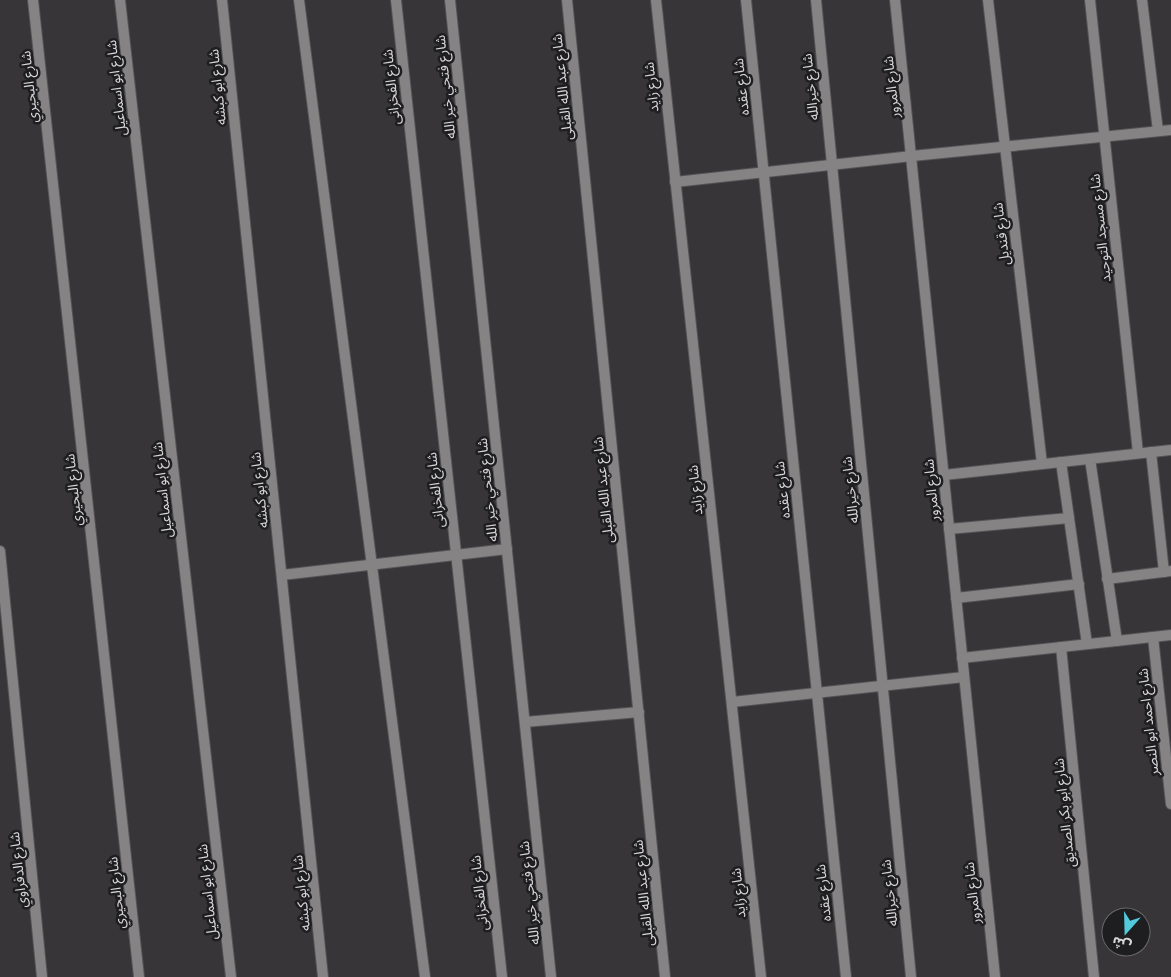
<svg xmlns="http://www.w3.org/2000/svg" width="1171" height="977" viewBox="0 0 1171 977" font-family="'Titillium Web','Noto Sans Arabic',sans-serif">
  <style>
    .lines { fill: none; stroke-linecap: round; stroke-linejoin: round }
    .minor-casing { stroke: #545255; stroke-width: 12 }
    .minor { stroke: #858383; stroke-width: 10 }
    .labels { text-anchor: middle; stroke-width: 5; stroke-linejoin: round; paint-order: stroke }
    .street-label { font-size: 14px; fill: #d7d6d8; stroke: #1e1d1f }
  </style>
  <rect width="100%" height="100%" fill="#373538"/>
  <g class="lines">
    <defs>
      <g id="minor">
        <polyline points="33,0 139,977"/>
        <polyline points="120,0 231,977"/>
        <polyline points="222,0 323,977"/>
        <polyline points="299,0 425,977"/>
        <polyline points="396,0 502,977"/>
        <polyline points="450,0 551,977"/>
        <polyline points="567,0 665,977"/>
        <polyline points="656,0 761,977"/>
        <polyline points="746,0 846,977"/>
        <polyline points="816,0 911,977"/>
        <polyline points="895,0 995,977"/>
        <polyline points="988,0 1042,464"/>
        <polyline points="1090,0 1138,453"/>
        <polyline points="1142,0 1158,131"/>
        <polyline points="675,182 912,156 1171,130"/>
        <polyline points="1151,452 1164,572"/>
        <polyline points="1090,459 1117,641"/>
        <polyline points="1061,462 1087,644"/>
        <polyline points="944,475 1171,450"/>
        <polyline points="949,529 1069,518"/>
        <polyline points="0,551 42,977"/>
        <polyline points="282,575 507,549"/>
        <polyline points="1107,579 1171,571"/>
        <polyline points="956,598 1079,584"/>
        <polyline points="1153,637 1171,804"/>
        <polyline points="1061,647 1094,977"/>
        <polyline points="962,658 1171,635"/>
        <polyline points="732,702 964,677"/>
        <polyline points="525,722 639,712"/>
      </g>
    </defs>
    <use href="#minor" class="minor-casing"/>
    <use href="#minor" class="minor"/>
  </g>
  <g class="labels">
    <g class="street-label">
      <text transform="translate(29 87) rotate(-96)" y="5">شارع البحيري</text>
      <text transform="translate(217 87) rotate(-96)" y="5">شارع ابو كبشه</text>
      <text transform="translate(391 87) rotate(-96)" y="5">شارع الفخرانى</text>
      <text transform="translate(445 87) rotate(-96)" y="5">شارع فتحي خير الله</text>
      <text transform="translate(562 87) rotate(-96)" y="5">شارع عبد الله القبلى</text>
      <text transform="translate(651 87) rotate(-96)" y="5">شارع زايد</text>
      <text transform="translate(741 87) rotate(-96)" y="5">شارع عقده</text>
      <text transform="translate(810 87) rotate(-96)" y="5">شارع خيرالله</text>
      <text transform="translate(891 87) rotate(-96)" y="5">شارع المرور</text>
      <text transform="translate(116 88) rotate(-96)" y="5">شارع ابو اسماعيل</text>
      <text transform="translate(1100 228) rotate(-96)" y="5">شارع مسجد التوحيد</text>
      <text transform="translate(1001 234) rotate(-97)" y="5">شارع قنديل</text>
      <text transform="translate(73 490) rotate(-96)" y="5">شارع البحيري</text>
      <text transform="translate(162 490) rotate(-96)" y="5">شارع ابو اسماعيل</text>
      <text transform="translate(259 490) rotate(-96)" y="5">شارع ابو كبشه</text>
      <text transform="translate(435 490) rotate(-96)" y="5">شارع الفخرانى</text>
      <text transform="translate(487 490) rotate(-96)" y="5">شارع فتحي خير الله</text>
      <text transform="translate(603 490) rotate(-96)" y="5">شارع عبد الله القبلى</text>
      <text transform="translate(695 490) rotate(-96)" y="5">شارع زايد</text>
      <text transform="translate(782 490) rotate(-96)" y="5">شارع عقده</text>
      <text transform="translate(850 490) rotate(-96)" y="5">شارع خيرالله</text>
      <text transform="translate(931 490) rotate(-95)" y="5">شارع المرور</text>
      <text transform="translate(1148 722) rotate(-96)" y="5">شارع احمد ابو النصر</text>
      <text transform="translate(1064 813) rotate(-96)" y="5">شارع ابو بكر الصديق</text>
      <text transform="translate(18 870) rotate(-96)" y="5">شارع الدفراوي</text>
      <text transform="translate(207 892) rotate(-96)" y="5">شارع ابو اسماعيل</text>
      <text transform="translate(116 893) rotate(-96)" y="5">شارع البحيري</text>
      <text transform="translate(301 893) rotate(-96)" y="5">شارع ابو كبشه</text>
      <text transform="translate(479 893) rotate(-96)" y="5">شارع الفخرانى</text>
      <text transform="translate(529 893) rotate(-96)" y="5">شارع فتحي خير الله</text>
      <text transform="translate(643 893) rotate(-96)" y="5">شارع عبد الله القبلى</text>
      <text transform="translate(738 893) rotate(-96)" y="5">شارع زايد</text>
      <text transform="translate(823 893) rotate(-96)" y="5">شارع عقده</text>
      <text transform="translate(889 893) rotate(-96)" y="5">شارع خيرالله</text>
      <text transform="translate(972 893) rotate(-96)" y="5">شارع المرور</text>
    </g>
  </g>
  <g transform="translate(1126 932) rotate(200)"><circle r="24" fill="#1e1d1f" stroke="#686769"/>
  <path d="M0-4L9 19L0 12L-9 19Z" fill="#53cadc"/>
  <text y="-8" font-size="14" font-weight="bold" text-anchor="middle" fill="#d7d6d8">ش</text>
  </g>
</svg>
